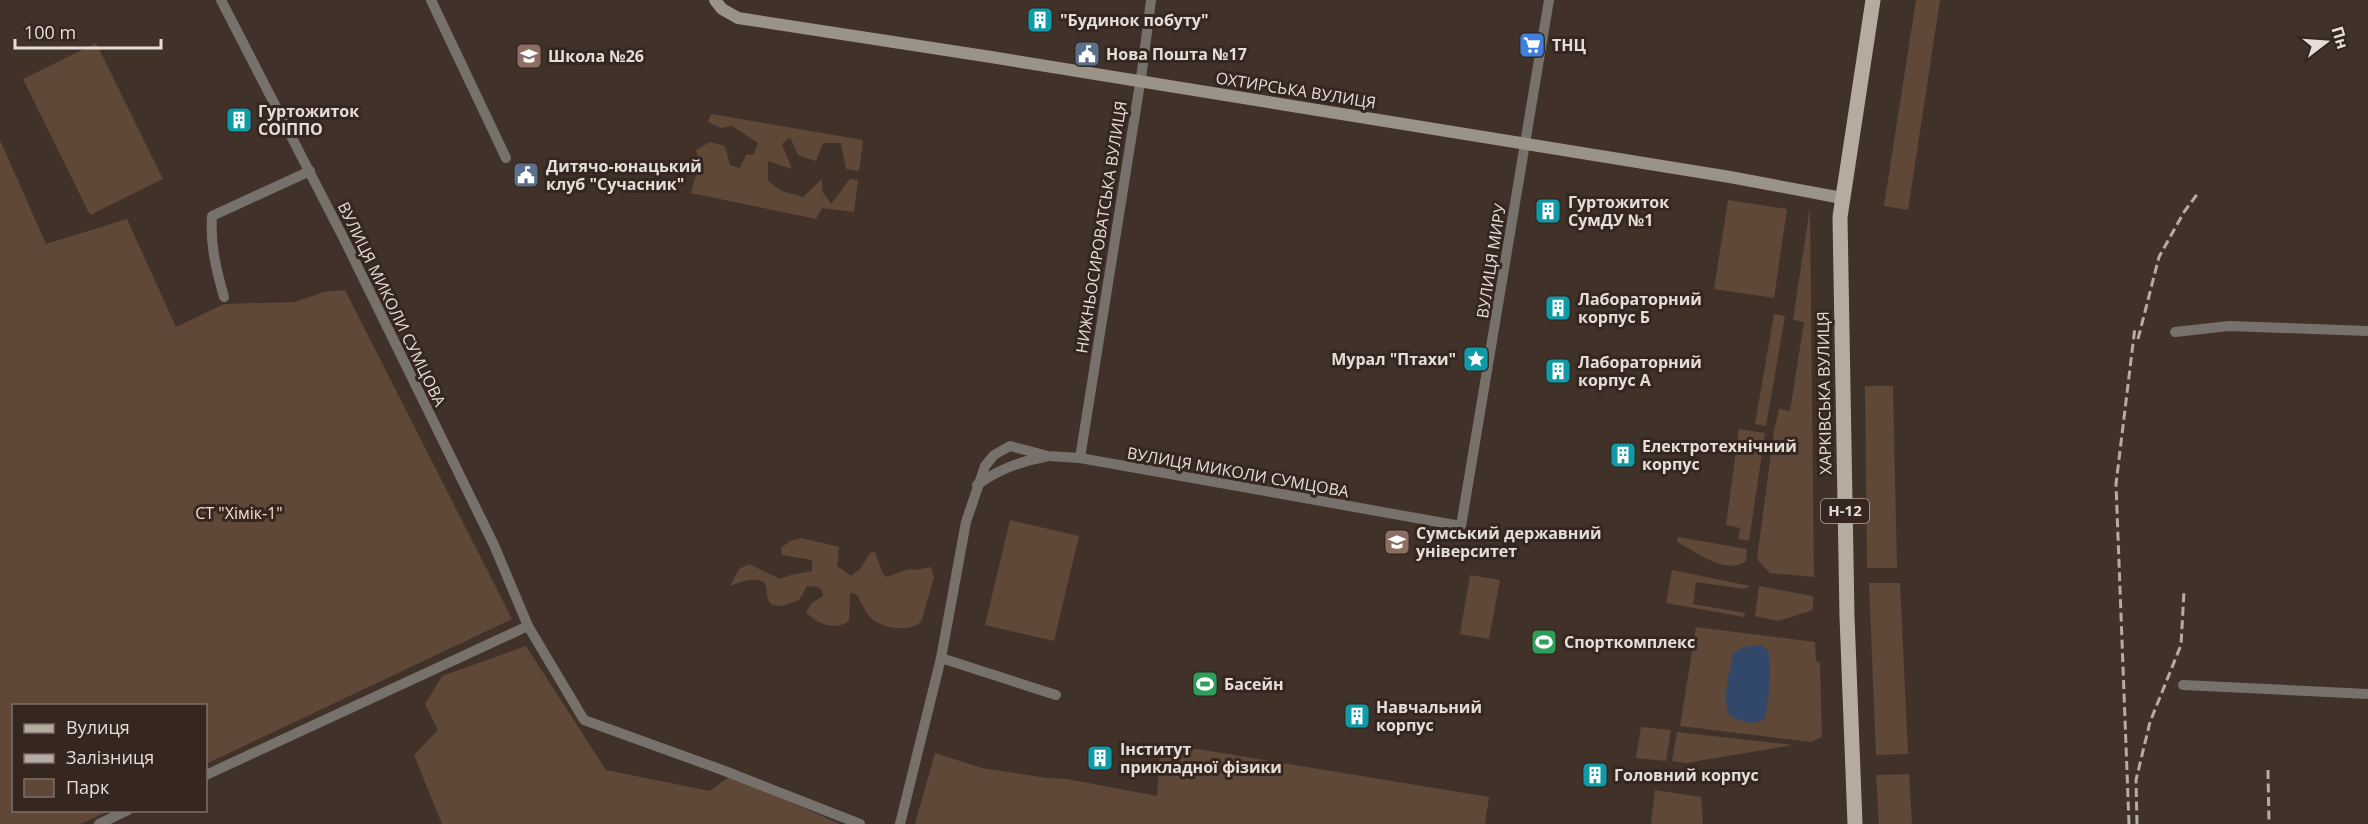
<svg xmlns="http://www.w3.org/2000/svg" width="2368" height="824" viewBox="0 0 2368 824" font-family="'Open Sans',sans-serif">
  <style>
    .green { fill: #604839 }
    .water { fill: #32486a }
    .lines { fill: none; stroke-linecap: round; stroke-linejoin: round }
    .street { stroke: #76716a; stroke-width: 10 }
    .secondary { stroke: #9a9388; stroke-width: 12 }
    .primary { stroke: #b5ac9f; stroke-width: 15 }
    .rail { stroke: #b6aba5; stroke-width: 3; stroke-dasharray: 9 4.5; stroke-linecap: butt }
    .labels { text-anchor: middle; stroke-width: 6; stroke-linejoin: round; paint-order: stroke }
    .shield { fill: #35271f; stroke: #b1a6a0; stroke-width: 1.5 }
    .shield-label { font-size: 15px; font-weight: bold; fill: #e6ddd8 }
    .poi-label { font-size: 16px; font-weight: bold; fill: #e6ddd8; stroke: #35271f; text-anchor: start }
    .street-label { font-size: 16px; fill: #e6ddd8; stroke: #35271f }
    .park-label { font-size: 16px; fill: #f8dccc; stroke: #35271f }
  </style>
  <rect width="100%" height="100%" fill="#403129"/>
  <g class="green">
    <polygon points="1916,0 1940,0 1908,210 1884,206"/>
    <polygon points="96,43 163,179 90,215 23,79"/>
    <polygon points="711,114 863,140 859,171 846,169 841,143 823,143 816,161 798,155 790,137 782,144 792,169 768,161 768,181 782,191 803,197 822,179 822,191 831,204 850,179 858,180 854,212 822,208 816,219 691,193 699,164 696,150 710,142 725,146 730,165 740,168 746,155 754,154 758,143 732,126 721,128 708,122"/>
    <polygon points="0,140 46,244 127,219 176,327 224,304 295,302 324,292 345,290 512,619 206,764 206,706 14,706 14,810 109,811 80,824 0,824"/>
    <polygon points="1728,200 1787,209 1774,298 1714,289"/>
    <polygon points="1810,207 1814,577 1770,573 1757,559 1774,431 1779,409 1790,411 1804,322 1793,320"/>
    <polygon points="1774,314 1785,316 1766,426 1755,424"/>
    <polygon points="1865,386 1893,386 1897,568 1867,568"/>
    <polygon points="1739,429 1765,433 1749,541 1738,539 1740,528 1726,525"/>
    <polygon points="1010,520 1079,536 1054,641 985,625"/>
    <path d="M1678,537L1747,549L1746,561C1726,576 1697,552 1677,542Z"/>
    <path d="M801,538L839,547L837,566L851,576L861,568L870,553L875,552L883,574L887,577L909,569L915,570L931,567L934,577L922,620C913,633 883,629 872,619C865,613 861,601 856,594L850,593L849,621C835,631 817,624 806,612L812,603L823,596L822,590L817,587L807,586L799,600L783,606L772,605L768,600L765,583C754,576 741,582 730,586L739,569L749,564L780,579L791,575L812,571V560L782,555L781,548L790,541Z"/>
    <polygon points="1672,570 1750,586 1744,589 1696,582 1693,604 1745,613 1744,617 1666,603"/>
    <polygon points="1470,575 1500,580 1489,639 1460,634"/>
    <polygon points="1869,583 1900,583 1908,754 1876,755"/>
    <polygon points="1759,586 1813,596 1813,610 1778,621 1755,616"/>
    <polygon points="1696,627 1815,642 1816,661 1820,663 1822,737 1811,742 1680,726"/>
    <polygon points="526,646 606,770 710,791 730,776 840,824 442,824 414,755 438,730 425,704 442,676"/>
    <polygon points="1641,727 1671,730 1666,761 1636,758"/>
    <polygon points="1677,732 1793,745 1686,763 1672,761"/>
    <polygon points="1161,743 1489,797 1485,824 915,824 935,753 982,768 1047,778 1067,779 1157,796"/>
    <polygon points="1909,774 1912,824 1879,824 1876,775"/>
    <polygon points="1655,790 1701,797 1703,824 1651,824"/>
  </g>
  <path class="water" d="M1760,645L1768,650C1772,673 1769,695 1765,718C1753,727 1743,721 1730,716C1721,698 1730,673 1733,653L1745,647Z"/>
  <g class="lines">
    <g class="street">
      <polyline points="221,0 344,239 494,545 528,626 584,720 725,771 860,824"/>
      <polyline points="431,0 506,158"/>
      <path d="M224,297C216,269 210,245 212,216L310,171"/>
      <polyline points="2175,332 2229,326 2368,331"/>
      <polyline points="1080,458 1142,71 1151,0"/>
      <path d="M977,485C997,470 1021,461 1045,457"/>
      <polyline points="941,658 1056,695"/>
      <polyline points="2183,685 2368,694"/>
      <polyline points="206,775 528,626"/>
      <polyline points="99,824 128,810"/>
      <polyline points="900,824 941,658 966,522 985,466 994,455 1010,446 1048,456 1080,458 1461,526 1549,0"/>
    </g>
    <polyline class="secondary" points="715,0 722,9 738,18 991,57 1730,177 1842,198"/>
    <polyline class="primary" points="1855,824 1847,616 1840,217 1873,0"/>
    <g class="rail">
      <polyline points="2138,339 2159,257 2184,212 2198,193"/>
      <polyline points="2268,770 2269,824"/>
      <polyline points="2129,824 2116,484 2135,327"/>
      <polyline points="2137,824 2136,780 2150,722 2181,645 2184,591"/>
    </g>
  </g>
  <defs>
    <symbol id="building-square" viewBox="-11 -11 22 22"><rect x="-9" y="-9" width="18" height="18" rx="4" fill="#0f9aa8" stroke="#35271f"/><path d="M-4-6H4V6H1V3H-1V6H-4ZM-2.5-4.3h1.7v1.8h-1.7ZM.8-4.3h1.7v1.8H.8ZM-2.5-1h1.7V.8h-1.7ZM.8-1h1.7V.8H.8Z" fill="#fff"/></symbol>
    <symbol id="supermarket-square" viewBox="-11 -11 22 22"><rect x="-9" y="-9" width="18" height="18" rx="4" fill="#3f7fe0" stroke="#35271f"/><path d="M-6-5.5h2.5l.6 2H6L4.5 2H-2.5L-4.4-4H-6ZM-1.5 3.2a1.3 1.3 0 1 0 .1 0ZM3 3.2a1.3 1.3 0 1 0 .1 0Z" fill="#fff"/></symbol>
    <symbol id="civic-square" viewBox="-11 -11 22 22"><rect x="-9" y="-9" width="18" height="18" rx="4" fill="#5c6f8a" stroke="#35271f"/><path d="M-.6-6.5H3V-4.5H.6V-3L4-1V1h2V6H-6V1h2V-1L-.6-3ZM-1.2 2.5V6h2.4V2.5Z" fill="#fff"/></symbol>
    <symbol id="school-square" viewBox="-11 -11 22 22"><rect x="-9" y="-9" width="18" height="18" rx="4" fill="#8d6e63" stroke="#35271f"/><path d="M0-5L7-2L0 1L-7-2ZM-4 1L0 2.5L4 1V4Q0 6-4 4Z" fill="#fff"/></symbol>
    <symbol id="sight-square" viewBox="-11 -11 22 22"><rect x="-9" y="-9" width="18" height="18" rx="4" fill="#0f9aa8" stroke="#35271f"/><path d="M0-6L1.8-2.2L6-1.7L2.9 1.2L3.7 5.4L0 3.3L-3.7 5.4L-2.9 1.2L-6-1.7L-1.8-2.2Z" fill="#fff"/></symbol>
    <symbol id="university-square" viewBox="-11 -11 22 22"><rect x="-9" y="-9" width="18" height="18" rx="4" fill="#8d6e63" stroke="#35271f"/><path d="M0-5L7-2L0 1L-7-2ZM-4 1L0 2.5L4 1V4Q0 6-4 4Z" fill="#fff"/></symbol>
    <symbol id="stadium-square" viewBox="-11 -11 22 22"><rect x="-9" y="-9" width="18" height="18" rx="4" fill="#2e9e5b" stroke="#35271f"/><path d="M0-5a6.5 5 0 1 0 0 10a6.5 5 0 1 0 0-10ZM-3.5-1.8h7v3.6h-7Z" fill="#fff"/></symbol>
  </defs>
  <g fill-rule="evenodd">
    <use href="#building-square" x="1025" y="5" width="30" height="30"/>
    <use href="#supermarket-square" x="1517" y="30" width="30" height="30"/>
    <use href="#civic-square" x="1072" y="39" width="30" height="30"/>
    <use href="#school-square" x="514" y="41" width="30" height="30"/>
    <use href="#building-square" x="224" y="105" width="30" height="30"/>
    <use href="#civic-square" x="511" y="160" width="30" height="30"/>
    <use href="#building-square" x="1533" y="196" width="30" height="30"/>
    <use href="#building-square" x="1543" y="293" width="30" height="30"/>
    <use href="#sight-square" x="1461" y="344" width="30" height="30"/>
    <use href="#building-square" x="1543" y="356" width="30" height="30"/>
    <use href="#building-square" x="1608" y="440" width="30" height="30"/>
    <use href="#university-square" x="1382" y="527" width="30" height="30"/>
    <use href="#stadium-square" x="1529" y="627" width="30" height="30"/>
    <use href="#stadium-square" x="1190" y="669" width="30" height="30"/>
    <use href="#building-square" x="1342" y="701" width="30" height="30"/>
    <use href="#building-square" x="1085" y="743" width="30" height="30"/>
    <use href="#building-square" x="1580" y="760" width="30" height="30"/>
  </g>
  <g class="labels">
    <rect class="shield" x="1821" y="499" width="48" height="24" rx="4.5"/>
    <g class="shield-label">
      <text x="1845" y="516">Н-12</text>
    </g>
    <g class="poi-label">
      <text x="1060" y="26">"Будинок побуту"</text>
      <text x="1552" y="51">ТНЦ</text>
      <text x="1106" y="60">Нова Пошта №17</text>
      <text x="548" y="62">Школа №26</text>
      <text x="258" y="117">Гуртожиток<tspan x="258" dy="18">СОІППО</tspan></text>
      <text x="546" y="172">Дитячо-юнацький<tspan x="546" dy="18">клуб "Сучасник"</tspan></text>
      <text x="1568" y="208">Гуртожиток<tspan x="1568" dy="18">СумДУ №1</tspan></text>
      <text x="1578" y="305">Лабораторний<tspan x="1578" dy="18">корпус Б</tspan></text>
      <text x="1456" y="365" text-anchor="end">Мурал "Птахи"</text>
      <text x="1578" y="368">Лабораторний<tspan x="1578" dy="18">корпус А</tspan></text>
      <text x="1642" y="452">Електротехнічний<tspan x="1642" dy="18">корпус</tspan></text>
      <text x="1416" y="539">Сумський державний<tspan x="1416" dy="18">університет</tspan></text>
      <text x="1564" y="648">Спорткомплекс</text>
      <text x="1224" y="690">Басейн</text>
      <text x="1376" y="713">Навчальний<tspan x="1376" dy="18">корпус</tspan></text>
      <text x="1120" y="755">Інститут<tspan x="1120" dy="18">прикладної фізики</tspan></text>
      <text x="1614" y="781">Головний корпус</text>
    </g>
    <g class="street-label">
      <text transform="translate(1296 90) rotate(9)" y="6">ОХТИРСЬКА ВУЛИЦЯ</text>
      <text transform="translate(1101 227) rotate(-81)" y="6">НИЖНЬОСИРОВАТСЬКА ВУЛИЦЯ</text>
      <text transform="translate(1491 261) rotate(-81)" y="6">ВУЛИЦЯ МИРУ</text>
      <text transform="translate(392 304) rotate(64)" y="6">ВУЛИЦЯ МИКОЛИ СУМЦОВА</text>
      <text transform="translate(1824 393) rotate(-91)" y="6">ХАРКІВСЬКА ВУЛИЦЯ</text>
      <text transform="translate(1238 472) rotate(10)" y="6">ВУЛИЦЯ МИКОЛИ СУМЦОВА</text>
    </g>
    <g class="park-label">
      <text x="239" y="519">СТ "Хімік-1"</text>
    </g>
  </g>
  <rect x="12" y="704" width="195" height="108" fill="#35271f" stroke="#7c7069" stroke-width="1.5"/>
  <rect x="24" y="724" width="30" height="9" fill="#b5ac9f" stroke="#7c7069" stroke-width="1.5"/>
  <text x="66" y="734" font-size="18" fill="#e6ddd8">Вулиця</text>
  <rect x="24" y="754" width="30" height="9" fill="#b6aba5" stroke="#7c7069" stroke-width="1.5"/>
  <text x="66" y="764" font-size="18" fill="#e6ddd8">Залізниця</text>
  <rect x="24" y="779" width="30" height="18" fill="#604839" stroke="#7c7069" stroke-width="1.5"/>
  <text x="66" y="794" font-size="18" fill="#e6ddd8">Парк</text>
  <g transform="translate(2326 42) rotate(73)" stroke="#35271f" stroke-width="4.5" paint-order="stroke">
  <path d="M0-4.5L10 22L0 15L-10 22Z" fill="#e6ddd8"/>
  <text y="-9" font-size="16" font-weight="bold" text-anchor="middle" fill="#e6ddd8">Пн</text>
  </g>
  <path d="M15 39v9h146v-9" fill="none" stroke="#e6ddd8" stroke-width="3"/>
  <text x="24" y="39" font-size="18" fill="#e6ddd8" stroke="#35271f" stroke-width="4.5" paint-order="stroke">100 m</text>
</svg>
